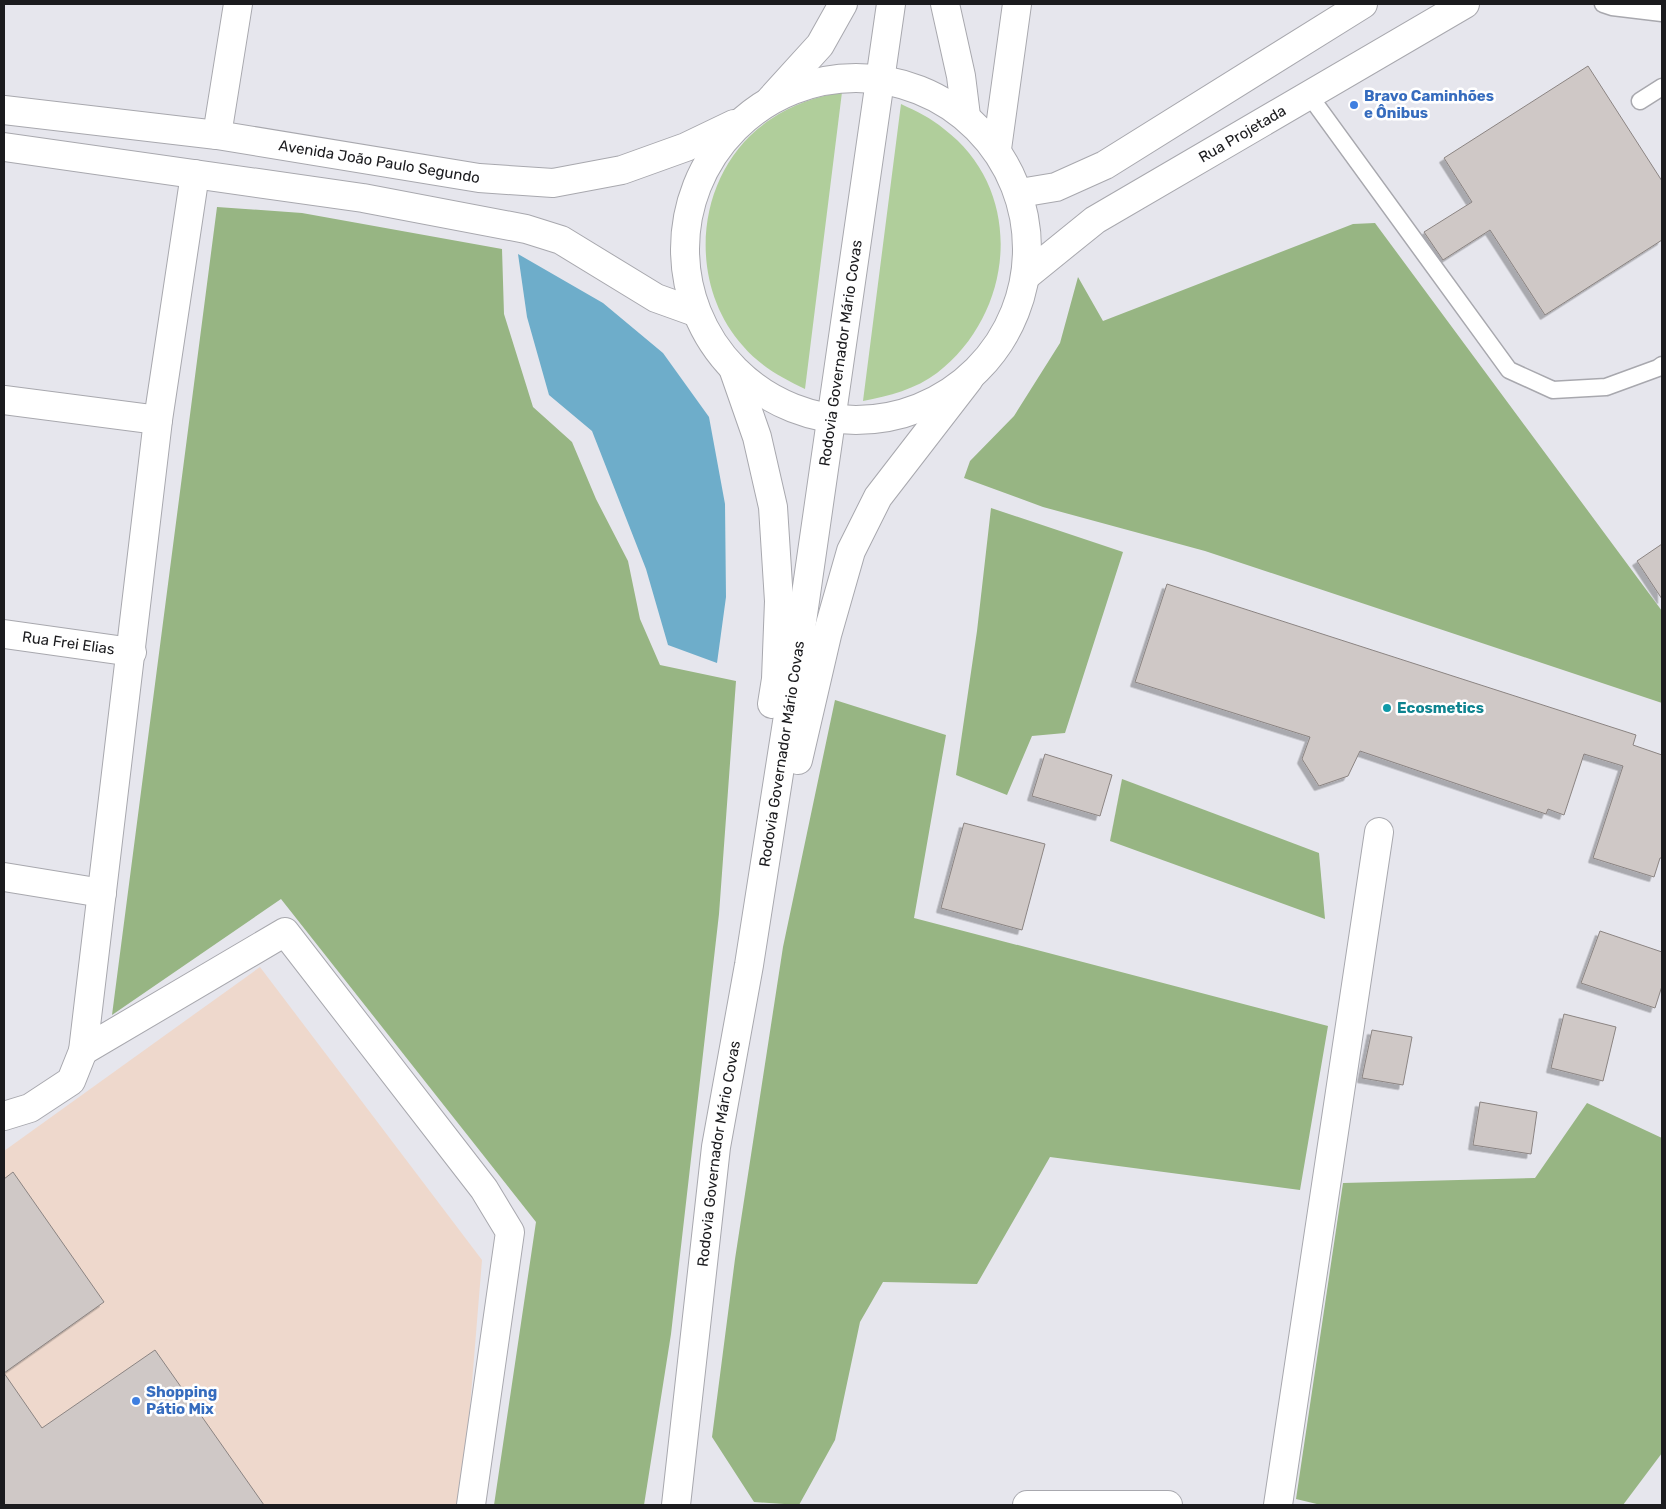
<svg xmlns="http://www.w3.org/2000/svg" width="1666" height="1509" viewBox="0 0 1666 1509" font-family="Rubik,sans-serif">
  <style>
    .commercial { fill: #eed8cc }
    .green { fill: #b0ce9b }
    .forest { fill: #97b583 }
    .water { fill: #6eadca }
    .building { fill: #cfc8c6; stroke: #8b8482; filter: url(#shadow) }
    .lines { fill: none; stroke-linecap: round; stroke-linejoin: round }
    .service-casing { stroke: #a8a8ae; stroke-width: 19 }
    .minor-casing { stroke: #a8a8ae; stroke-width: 30 }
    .tertiary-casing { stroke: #a8a8ae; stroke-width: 30 }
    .secondary-casing { stroke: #a8a8ae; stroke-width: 30 }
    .trunk-casing { stroke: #a8a8ae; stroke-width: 30 }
    .service { stroke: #fff; stroke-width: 16 }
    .minor { stroke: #fff; stroke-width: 28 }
    .tertiary { stroke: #fff; stroke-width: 28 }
    .secondary { stroke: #fff; stroke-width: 28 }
    .trunk { stroke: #fff; stroke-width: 28 }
    .shop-dot { fill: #3f7fe0; stroke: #fff; stroke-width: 2 }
    .culture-dot { fill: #0f9aa8; stroke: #fff; stroke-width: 2 }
    .labels { text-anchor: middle; stroke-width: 5; stroke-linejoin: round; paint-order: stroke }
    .shop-label { font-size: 15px; font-weight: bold; fill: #366cbe; stroke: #fff; text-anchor: start }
    .street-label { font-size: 15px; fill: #1b1b1e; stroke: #fff }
    .culture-label { font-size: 15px; font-weight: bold; fill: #0d838f; stroke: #fff; text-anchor: start }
  </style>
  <defs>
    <filter id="shadow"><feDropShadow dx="-4.5" dy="4.5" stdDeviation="0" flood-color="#0004"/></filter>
  </defs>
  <rect width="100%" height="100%" fill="#e6e6ed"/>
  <polygon class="commercial" points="260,967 482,1260 462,1505 4,1505 4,1151"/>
  <g class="green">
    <path d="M842,92L805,389C782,378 760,366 743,346C684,280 696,168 771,119C793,104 816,97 842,92Z"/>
    <path d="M901,104C916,111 931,118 944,129C1026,191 1015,313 937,373C916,389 889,396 863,401Z"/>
  </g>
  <g class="forest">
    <polygon points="217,207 302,213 502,249 504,314 533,407 572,442 596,499 628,561 640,619 660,665 736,681 719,914 671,1334 644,1505 494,1505 536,1222 281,899 112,1015"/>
    <polygon points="1375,223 1662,611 1662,703 1205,551 1043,507 964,478 970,461 1014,416 1060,343 1078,277 1103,321 1353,224"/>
    <polygon points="991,508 1123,552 1065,733 1032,736 1007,795 956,775 977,631"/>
    <polygon points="835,700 946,735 914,918 1328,1026 1300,1190 1050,1157 977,1284 883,1282 860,1322 835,1440 799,1505 754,1502 712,1437 735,1259 783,947"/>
    <polygon points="1122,779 1319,853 1325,919 1110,841"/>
    <polygon points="1587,1103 1662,1138 1662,1453 1623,1505 1321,1505 1296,1499 1343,1183 1535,1178"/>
  </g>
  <polygon class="water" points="518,254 603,303 663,353 709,417 725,504 726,597 717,663 668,645 646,569 592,431 549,395 527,317"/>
  <g class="building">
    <polygon points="1588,66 1662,181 1662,240 1545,315 1490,230 1443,260 1424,232 1472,202 1444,158"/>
    <polygon points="1662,544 1662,599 1637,561"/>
    <polygon points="1167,584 1636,735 1633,745 1662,755 1662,858 1660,858 1654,877 1593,858 1623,766 1584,754 1564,815 1548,809 1546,814 1360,751 1348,776 1319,786 1302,759 1310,737 1135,682"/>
    <polygon points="1045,754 1112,775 1100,816 1032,796"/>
    <polygon points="964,823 1045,844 1022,930 941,908"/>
    <polygon points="1600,931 1662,952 1662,986 1655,1008 1581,983"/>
    <polygon points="1564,1014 1616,1027 1603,1081 1551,1068"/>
    <polygon points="1372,1030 1412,1037 1403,1085 1362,1078"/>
    <polygon points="1480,1102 1537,1112 1531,1154 1473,1145"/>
    <polygon points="13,1172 104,1302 4,1373 4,1179"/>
    <polygon points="155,1350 264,1505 4,1505 4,1373 42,1428"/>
  </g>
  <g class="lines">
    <defs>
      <g id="service">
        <polyline points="1603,4 1612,7 1662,13"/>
        <polyline points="1309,95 1509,370 1553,390 1606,387 1658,368 1662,365"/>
        <polyline points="1640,101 1662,87"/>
      </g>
      <g id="minor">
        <polyline points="217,135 238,4"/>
        <polyline points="997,149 1017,4"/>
        <polyline points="195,174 158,420 83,1051 285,932 484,1189 510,1232 471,1505"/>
        <polyline points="1020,193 1056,187 1105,165 1363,4"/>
        <path id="s1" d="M1027,275L1095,220L1465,4"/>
        <polyline points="4,400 158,420"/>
        <path id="s2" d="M4,634L132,652"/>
        <polyline points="4,877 102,893"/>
        <polyline points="4,1116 30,1108 71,1081 83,1051"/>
        <polyline points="1278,1505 1379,832"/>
      </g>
      <polyline id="tertiary" points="1027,1505 1168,1505"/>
      <g id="secondary">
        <circle cx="856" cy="249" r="171"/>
        <path id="s3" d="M4,110L217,135L479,178L553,183L622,170L686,147L734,124"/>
        <polyline points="4,147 363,198 526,229 561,240 656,298 695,312"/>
      </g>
      <g id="trunk">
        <polyline points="945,4 961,76 966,116"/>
        <polyline points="771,99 820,45 843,4"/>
        <polyline points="734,371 757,437 773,507 779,601 776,679 772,704"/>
        <polyline points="798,760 827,635 851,551 878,497 969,379"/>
        <path id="s4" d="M676,1505L716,1147L749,965L793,684L891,4"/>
      </g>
    </defs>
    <use href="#service" class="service-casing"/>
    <use href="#minor" class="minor-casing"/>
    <use href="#tertiary" class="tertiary-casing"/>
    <use href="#secondary" class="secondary-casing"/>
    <use href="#trunk" class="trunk-casing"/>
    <use href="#service" class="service"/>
    <use href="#minor" class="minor"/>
    <use href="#tertiary" class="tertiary"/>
    <use href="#secondary" class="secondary"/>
    <use href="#trunk" class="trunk"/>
  </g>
  <g class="shop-dot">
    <circle cx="1354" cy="105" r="5"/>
    <circle cx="136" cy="1401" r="5"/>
  </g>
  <circle class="culture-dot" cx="1387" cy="708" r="5"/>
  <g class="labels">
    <g class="shop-label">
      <text x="1364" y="101">Bravo Caminhões<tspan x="1364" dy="17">e Ônibus</tspan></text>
      <text x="146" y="1397">Shopping<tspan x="146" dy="17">Pátio Mix</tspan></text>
    </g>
    <g class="street-label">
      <text dy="5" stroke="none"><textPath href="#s1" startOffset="258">Rua Projetada</textPath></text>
      <text dy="5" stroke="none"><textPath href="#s3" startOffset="379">Avenida João Paulo Segundo</textPath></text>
      <text dy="5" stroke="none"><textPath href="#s4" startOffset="1164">Rodovia Governador Mário Covas</textPath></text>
      <text dy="5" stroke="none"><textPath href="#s2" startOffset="65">Rua Frei Elias</textPath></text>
      <text dy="5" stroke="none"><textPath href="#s4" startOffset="759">Rodovia Governador Mário Covas</textPath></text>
      <text dy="5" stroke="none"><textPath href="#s4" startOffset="354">Rodovia Governador Mário Covas</textPath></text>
    </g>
    <g class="culture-label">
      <text x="1397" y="713">Ecosmetics</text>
    </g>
  </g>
  <rect width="1666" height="1509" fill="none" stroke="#1b1b1e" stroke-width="10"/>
</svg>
